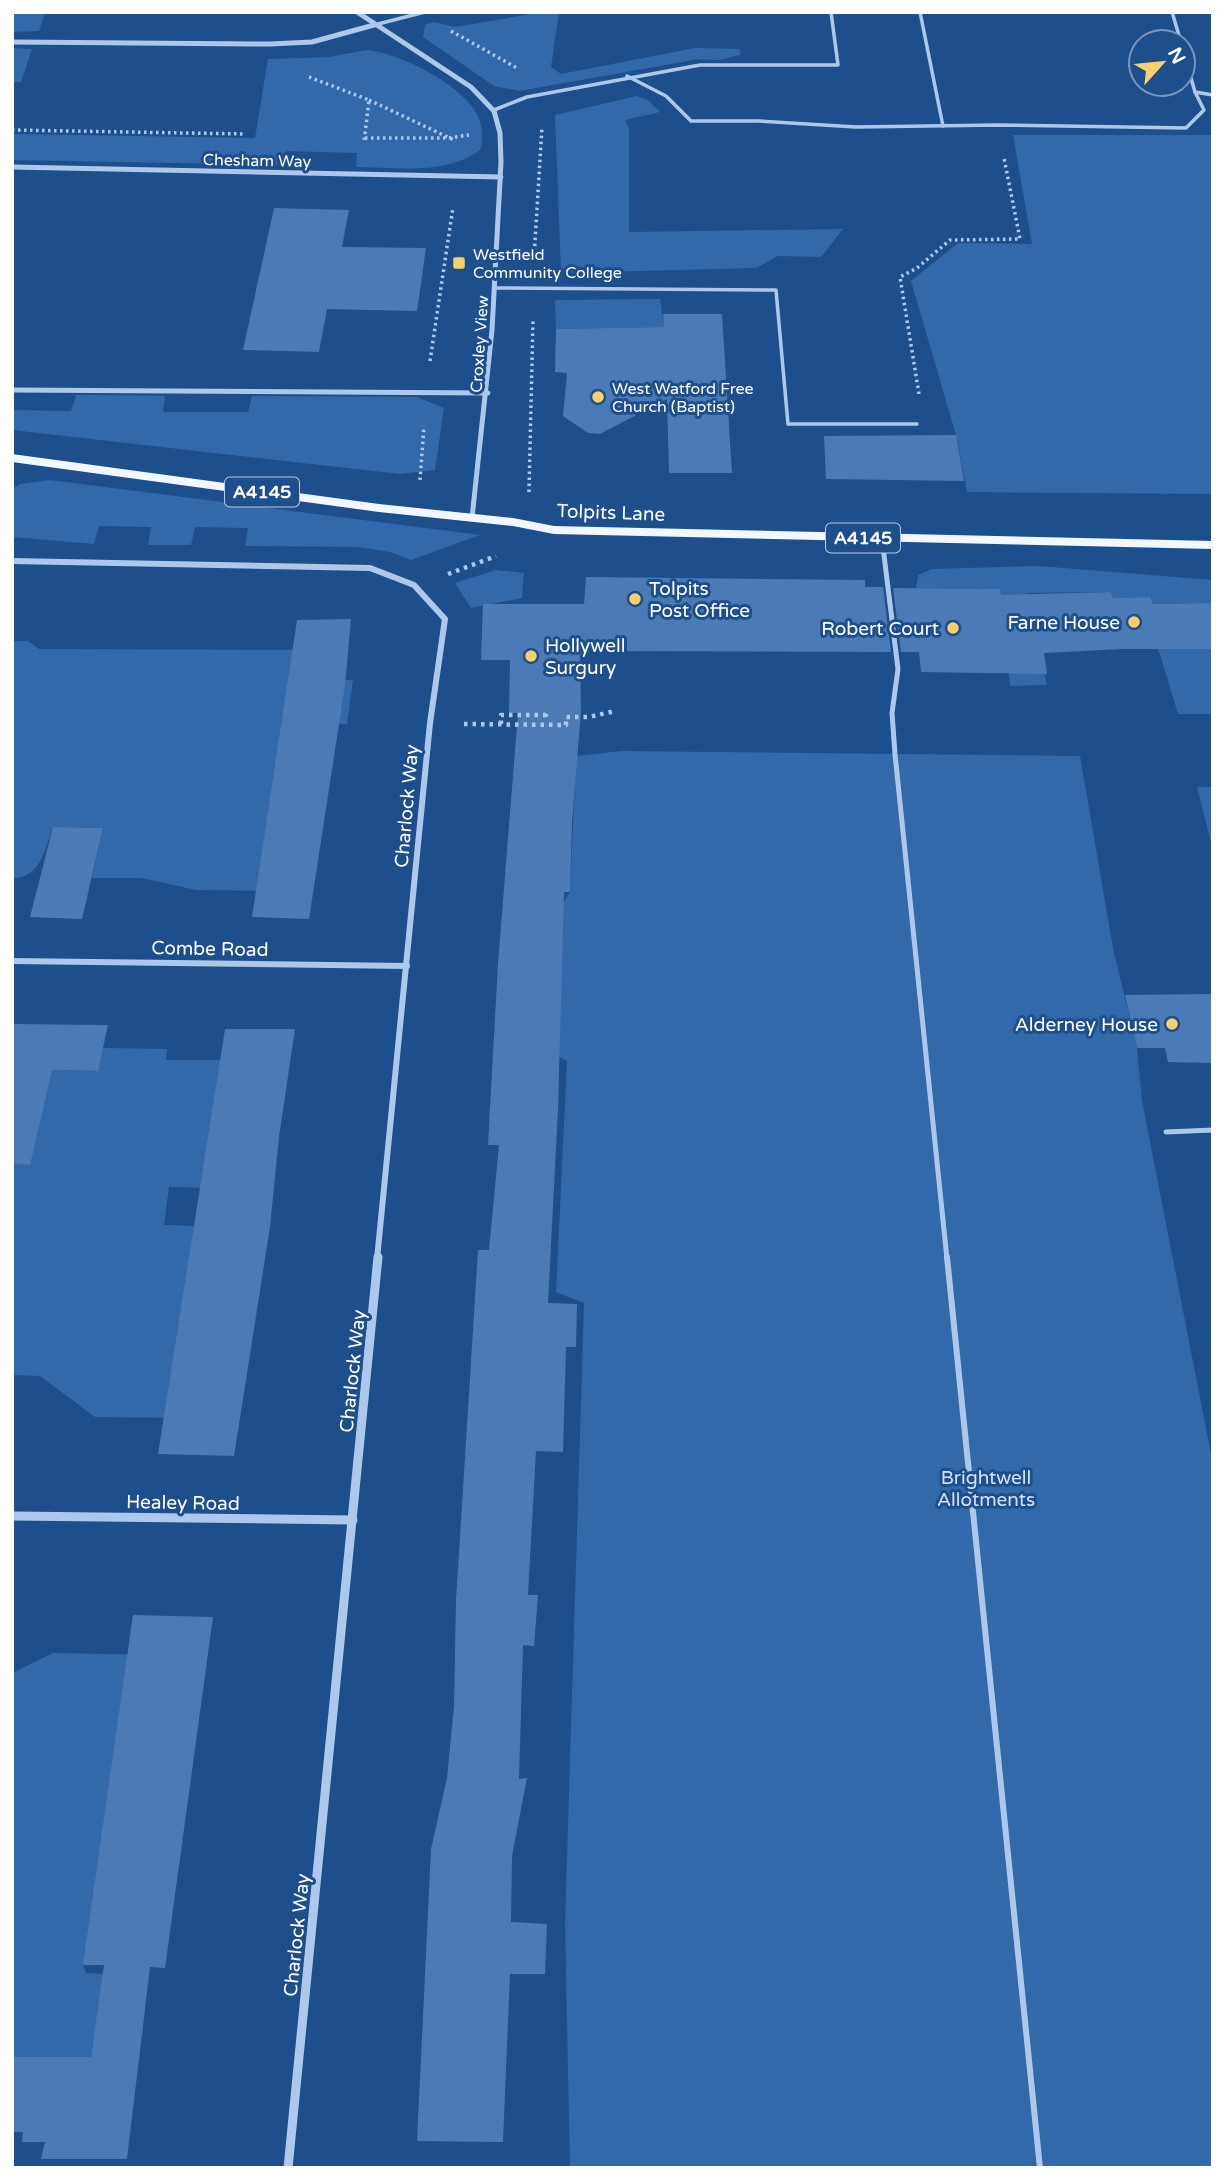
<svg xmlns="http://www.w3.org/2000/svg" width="1225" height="2180" viewBox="0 0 1225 2180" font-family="'Varela Round',sans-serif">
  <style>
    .green { fill: #3269aa }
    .building { fill: #4b7bb6 }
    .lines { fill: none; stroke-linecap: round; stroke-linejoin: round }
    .path-far1 { stroke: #acc9ec; stroke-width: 3.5; stroke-dasharray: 2.5 3.5; stroke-linecap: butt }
    .path { stroke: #acc9ec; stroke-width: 4.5; stroke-dasharray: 3.5 5; stroke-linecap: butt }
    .lane-far2 { stroke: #acc9ec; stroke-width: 3.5 }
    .lane-far1 { stroke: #acc9ec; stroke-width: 5 }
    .lane { stroke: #acc9ec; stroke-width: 6 }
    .street-far2 { stroke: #acc9ec; stroke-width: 5 }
    .street-far1 { stroke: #acc9ec; stroke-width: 6 }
    .street { stroke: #acc9ec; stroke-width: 9 }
    .primary { fill: #f1f7ff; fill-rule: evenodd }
    .poi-dot { fill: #fbd06b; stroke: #1e4f8d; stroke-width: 2.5 }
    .labels { text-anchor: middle; stroke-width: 6; stroke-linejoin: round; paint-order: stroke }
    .far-street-label { font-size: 16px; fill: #fff; stroke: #1e4f8d }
    .far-poi-label { font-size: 16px; fill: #fff; stroke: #1e4f8d; text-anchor: start }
    .shield { fill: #1e4f8d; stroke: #bccadd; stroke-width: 2 }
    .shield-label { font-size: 18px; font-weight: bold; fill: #fff }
    .street-label { font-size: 19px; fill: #fff; stroke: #1e4f8d }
    .poi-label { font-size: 19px; fill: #fff; stroke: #1e4f8d; text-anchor: end }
    .park-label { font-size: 19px; fill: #d1e3f9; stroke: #1e4f8d }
  </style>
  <rect width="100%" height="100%" fill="#1e4f8d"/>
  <g class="green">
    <polygon points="13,12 45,12 39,31 12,32"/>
    <polygon points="543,12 559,12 551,67 561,74 695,48 740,49 740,55 719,60 699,59 519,91 494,86 423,37 425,25 434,22 455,27"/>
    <polygon points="12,48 32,49 21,82 12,82"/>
    <path d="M366,50C400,53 462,84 478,116C483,126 482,138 481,149C447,176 398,167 356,167L357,153L286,151V165L12,160V134L255,138L268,59L330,57Z"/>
    <polygon points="637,96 649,101 660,112 625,120 629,128 629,232 843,229 821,257 778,256 756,268 561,273 555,115"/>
    <polygon points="1013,135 1213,135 1213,494 967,492 956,435 911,281 958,243 1032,244"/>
    <polygon points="660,299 664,327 556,329 555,300"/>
    <polygon points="76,395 165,396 163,412 248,412 252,396 417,397 444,408 435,470 400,474 12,430 12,410 71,411"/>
    <polygon points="50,480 480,535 411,560 390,552 359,547 245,546 248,528 195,527 191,545 148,545 151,527 99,526 94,544 12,537 12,489 20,484"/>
    <polygon points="1038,566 1213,580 1213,603 1153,604 1150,597 1113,598 1111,592 1027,593 1047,685 1010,686 1000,589 916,588 918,575 932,569"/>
    <polygon points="496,570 524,573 522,598 471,608 455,583"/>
    <path d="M12,641H28L39,649L348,650L342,680H353L347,724H293L271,891L196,890L142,878H92L103,828L53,827C44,850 41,878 12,878Z"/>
    <polygon points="1213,647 1213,714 1178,714 1158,648"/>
    <polygon points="622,751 1080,756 1113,948 1137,1048 1142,1101 1213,1464 1213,2168 570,2168 565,1924 584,1303 556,1292 567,1061 558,1056 563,903 570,892 576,756"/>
    <polygon points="1197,787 1213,787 1213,850"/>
    <polygon points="103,1048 167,1049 166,1060 251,1060 209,1188 169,1187 164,1225 198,1226 193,1418 95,1417 40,1376 12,1375 12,1086 48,1086 52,1070 97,1071"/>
    <polygon points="53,1653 159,1655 83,1965 86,1973 148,1976 142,2034 94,2035 91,2057 12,2057 12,1673"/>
  </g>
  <g class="building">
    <polygon points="274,208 349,210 342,247 426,248 417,311 327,309 319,352 243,350"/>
    <polygon points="663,314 722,314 732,473 669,473 667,399 600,434 588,433 563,416 567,373 555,372 556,329 664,327"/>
    <polygon points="956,435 964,481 826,479 824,436"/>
    <polygon points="586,577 865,580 865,587 883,587 891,652 580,651 581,712 572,822 570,892 564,892 558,1109 548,1303 577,1304 576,1347 566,1347 563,1452 536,1451 528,1595 538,1595 534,1646 523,1645 519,1779 527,1778 512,1856 511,1922 547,1924 545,1974 510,1974 503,2142 417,2141 431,1849 447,1778 454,1707 456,1600 478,1250 489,1250 499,1145 488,1145 498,963 518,713 509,713 510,660 481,660 483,604 584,604"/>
    <polygon points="893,588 1000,589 1001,595 1111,592 1113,598 1150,597 1153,604 1213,603 1213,649 1123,649 1044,653 1047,674 921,672 919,652 901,652"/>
    <polygon points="351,619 345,685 309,919 252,917 297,620"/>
    <polygon points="53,827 103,828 82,919 30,917"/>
    <polygon points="1213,994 1213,1063 1168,1062 1165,1048 1137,1048 1125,995"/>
    <polygon points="12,1024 108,1025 98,1071 52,1070 30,1165 12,1163"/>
    <polygon points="225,1029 295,1029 279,1137 270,1227 234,1456 158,1454"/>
    <polygon points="133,1615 213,1617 165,1968 150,1967 127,2159 41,2159 45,2142 22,2142 23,2132 12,2132 12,2057 91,2057 104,1965 83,1965"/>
  </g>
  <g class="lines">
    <g class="path-far1">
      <polyline points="451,31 517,68"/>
      <polyline points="309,77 369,100 364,142"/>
      <polyline points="369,100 456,141"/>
      <polyline points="12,130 244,134"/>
      <polyline points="365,138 449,138 469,135"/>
      <polyline points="534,258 542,127"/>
      <polyline points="430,361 453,207"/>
      <polyline points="919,394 900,277 917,268 950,240 1020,239 1004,158"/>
      <polyline points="420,480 424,426"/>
      <polyline points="529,492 533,319"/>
    </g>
    <g class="path">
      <polyline points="448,574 496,556"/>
      <polyline points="464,724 566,725 566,717 589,717 615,711"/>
      <polyline points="501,724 501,715 546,715 545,713"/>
    </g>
    <g class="lane-far2">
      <polyline points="920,12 943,126"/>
      <polyline points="1172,12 1181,42"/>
      <polyline points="374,25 425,12"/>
      <polyline points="1183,50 1195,92"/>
      <polyline points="627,76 666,96 691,121 758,121 856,127 998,125 1186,128 1204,110 1195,92 1213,95"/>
      <polyline points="494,110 527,97 700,65 838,65 831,12"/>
      <polyline points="496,288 776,290 788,424 917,424"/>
      <polyline points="882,539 883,548"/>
    </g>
    <g class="lane-far1">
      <polyline points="883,547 898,669 892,713 895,754 947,1259"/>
      <polyline points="1166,1132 1213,1130"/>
    </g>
    <polyline class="lane" points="947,1257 1040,2168"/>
    <g class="street-far2">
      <polyline points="357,12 471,87 494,111 500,133 501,162 492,330 472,518"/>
      <polyline points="12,42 270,44 312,42 374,25"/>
      <polyline points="12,167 501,177"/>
      <polyline points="12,390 488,393"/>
    </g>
    <g class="street-far1">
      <polyline points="12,561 370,568 414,585 445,619 430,723 377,1259"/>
      <polyline points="12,961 407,966"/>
    </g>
    <g class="street">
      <polyline points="12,1516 353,1520"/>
      <polyline points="288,2168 378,1257"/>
    </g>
    <polygon class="primary" points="12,454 379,504 513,518 554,526 1213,541 1213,549 554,534 513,526 379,512 12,462"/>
  </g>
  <g class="poi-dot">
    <rect x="452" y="256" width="14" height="14" rx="3.5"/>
    <circle cx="598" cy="397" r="7"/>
    <circle cx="635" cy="599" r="7"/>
    <circle cx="1134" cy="622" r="7"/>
    <circle cx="953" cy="628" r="7"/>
    <circle cx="531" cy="656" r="7"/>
    <circle cx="1172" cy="1024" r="7"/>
  </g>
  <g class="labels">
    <g class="far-street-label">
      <text transform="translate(257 160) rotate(1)" y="6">Chesham Way</text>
      <text transform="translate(479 344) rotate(-86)" y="6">Croxley View</text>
    </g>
    <g class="far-poi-label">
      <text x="473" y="260">Westfield<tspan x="473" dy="18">Community College</tspan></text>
      <text x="612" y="394">West Watford Free<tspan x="612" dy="18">Church (Baptist)</tspan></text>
    </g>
    <g class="shield">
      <rect x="225" y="477.5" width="74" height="29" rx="5"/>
      <rect x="826" y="523.5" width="74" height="29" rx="5"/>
    </g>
    <g class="shield-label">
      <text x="262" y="498">A4145</text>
      <text x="863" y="544">A4145</text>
    </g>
    <g class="street-label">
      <text transform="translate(611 512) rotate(2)" y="7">Tolpits Lane</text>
      <text transform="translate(406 806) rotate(-85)" y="7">Charlock Way</text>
      <text transform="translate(210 948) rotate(1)" y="7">Combe Road</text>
      <text transform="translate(352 1371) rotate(-84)" y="7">Charlock Way</text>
      <text transform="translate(183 1502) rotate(1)" y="7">Healey Road</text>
      <text transform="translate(296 1935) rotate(-84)" y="7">Charlock Way</text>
    </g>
    <g class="poi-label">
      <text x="649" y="595" text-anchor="start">Tolpits<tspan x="649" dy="22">Post Office</tspan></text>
      <text x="1120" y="629">Farne House</text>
      <text x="939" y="635">Robert Court</text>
      <text x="545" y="652" text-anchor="start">Hollywell<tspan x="545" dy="22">Surgury</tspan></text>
      <text x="1158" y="1031">Alderney House</text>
    </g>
    <g class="park-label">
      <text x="986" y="1484">Brightwell<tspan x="986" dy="22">Allotments</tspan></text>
    </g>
  </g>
  <rect width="1225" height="2180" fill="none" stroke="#ffffff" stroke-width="28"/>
  <g transform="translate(1162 63) rotate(63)"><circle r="33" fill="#1e4f8d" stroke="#7895bb" stroke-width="2"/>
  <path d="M0-5L12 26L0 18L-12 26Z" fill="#fbd06b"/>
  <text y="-10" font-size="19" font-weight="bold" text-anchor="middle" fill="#ffffff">N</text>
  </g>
</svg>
